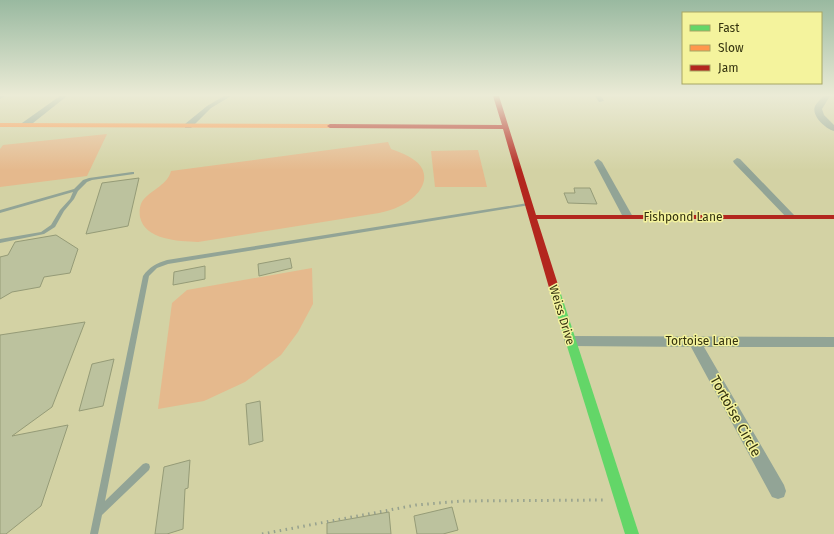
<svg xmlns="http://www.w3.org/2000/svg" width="834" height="534" viewBox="0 0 834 534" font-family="'Fira Sans',sans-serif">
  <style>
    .green { fill: #e5b98d }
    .building { fill: #bcc29e; stroke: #959b77 }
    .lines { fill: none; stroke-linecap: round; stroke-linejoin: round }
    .path { stroke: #95a08e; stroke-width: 3; stroke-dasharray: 1.5 4.5; stroke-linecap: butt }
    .lane { fill: #92a496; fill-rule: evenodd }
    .street { fill: #92a496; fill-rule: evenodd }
    .fast { fill: #63d668; fill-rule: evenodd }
    .slow { fill: #ff974d; fill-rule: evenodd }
    .jam { fill: #b3261e; fill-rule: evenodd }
    .labels { text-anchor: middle; stroke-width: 3; stroke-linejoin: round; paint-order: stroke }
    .street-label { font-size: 12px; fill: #34330f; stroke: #f4f39d }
    .near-street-label { font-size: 14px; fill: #34330f; stroke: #f4f39d }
  </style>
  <rect width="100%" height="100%" fill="#d3d2a4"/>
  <g class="green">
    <polygon points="107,134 87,176 0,187 0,149 3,145"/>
    <path d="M388,142L391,149C400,152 410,156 418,163C434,180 416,199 400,206C393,210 386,211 379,213L198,242C178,241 145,240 140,217C139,211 140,203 144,199C153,189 168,184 171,171Z"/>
    <polygon points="478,150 487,187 435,187 431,151"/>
    <polygon points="312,268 313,304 298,332 281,355 245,382 204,401 158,409 172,303 187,290"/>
  </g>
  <g class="building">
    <polygon points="139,178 128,226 86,234 102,183"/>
    <polygon points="574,188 590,188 597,204 568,203 564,193 575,193"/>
    <polygon points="56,235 78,249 70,273 44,277 40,287 12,292 0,299 0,257 8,255 15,242"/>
    <polygon points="290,258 292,268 259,276 258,264"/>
    <polygon points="205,266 205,279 173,285 174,272"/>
    <polygon points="85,322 52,407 12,436 68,425 41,506 6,534 0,534 0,335"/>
    <polygon points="114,359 103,406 79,411 92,364"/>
    <polygon points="260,401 263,441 249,445 246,404"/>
    <polygon points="190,460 188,488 185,489 183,529 167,534 155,534 164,467"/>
    <polygon points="452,507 458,530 443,534 417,534 414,516"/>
    <polygon points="389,512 391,534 327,534 327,523"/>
  </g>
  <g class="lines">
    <polyline class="path" points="262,534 416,505 462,501 604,500"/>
    <g class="lane">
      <polygon points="0,96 5,96 0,99"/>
      <polygon points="132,172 134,172 134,174 92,180 87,182 78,191 74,199 64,211 55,227 44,234 0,243 0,239 41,232 51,225 60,210 70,199 73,192 0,213 0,210 74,189 83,180 89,178"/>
      <path d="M528,203L530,204V205L168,264L157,268L149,276L105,501L143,464L146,463L149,464L150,467L149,470L102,515L98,534H90L143,276C149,267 157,263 167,260Z"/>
    </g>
    <g class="street">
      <polygon points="60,96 67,96 28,127 22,127 22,123"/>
      <polygon points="224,96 231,96 211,108 191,128 185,128 185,124 207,106"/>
      <polygon points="595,96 601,96 604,101 599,102"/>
      <path d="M824,96H830L822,109L824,115L834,125V131C826,129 811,116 815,106C817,102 821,99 824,96Z"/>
      <polygon points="737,158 740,159 794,215 796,217 794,219 788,219 734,163 733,161"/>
      <polygon points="598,159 602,162 633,217 631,219 625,219 623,217 594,162"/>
      <polygon points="570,336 834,337 834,347 704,347 784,485 786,491 784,497 778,499 772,497 691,347 570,346 565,345 564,341 565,337"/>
    </g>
    <polygon class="fast" points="555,288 558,289 560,291 639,534 625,534 550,291 552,289"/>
    <polygon class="slow" points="0,123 330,124 333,126 330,128 0,127"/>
    <polygon class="jam" points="493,96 499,96 536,215 834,215 834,219 537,219 560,291 558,293 552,293 550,291 503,129 330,128 327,126 330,124 502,125"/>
  </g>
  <linearGradient id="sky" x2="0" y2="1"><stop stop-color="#99b9a0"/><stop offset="0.56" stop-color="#ebebd6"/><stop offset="1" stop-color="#ebebd6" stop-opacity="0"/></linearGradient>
  <rect width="834" height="170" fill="url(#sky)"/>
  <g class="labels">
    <g class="street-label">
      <text x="683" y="221">Fishpond Lane</text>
      <text transform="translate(562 315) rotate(73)" y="4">Weiss Drive</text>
      <text x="702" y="345">Tortoise Lane</text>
    </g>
    <g class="near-street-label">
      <text transform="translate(736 416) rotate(61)" y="5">Tortoise Circle</text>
    </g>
  </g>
  <rect x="682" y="12" width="140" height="72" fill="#f4f39d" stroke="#a7a664"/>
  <rect x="690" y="25" width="20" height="6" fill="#63d668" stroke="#a7a664"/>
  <text x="718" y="32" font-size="12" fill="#34330f">Fast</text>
  <rect x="690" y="45" width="20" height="6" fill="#ff974d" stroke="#a7a664"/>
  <text x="718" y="52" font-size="12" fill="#34330f">Slow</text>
  <rect x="690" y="65" width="20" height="6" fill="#b3261e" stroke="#a7a664"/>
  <text x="718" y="72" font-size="12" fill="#34330f">Jam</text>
</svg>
